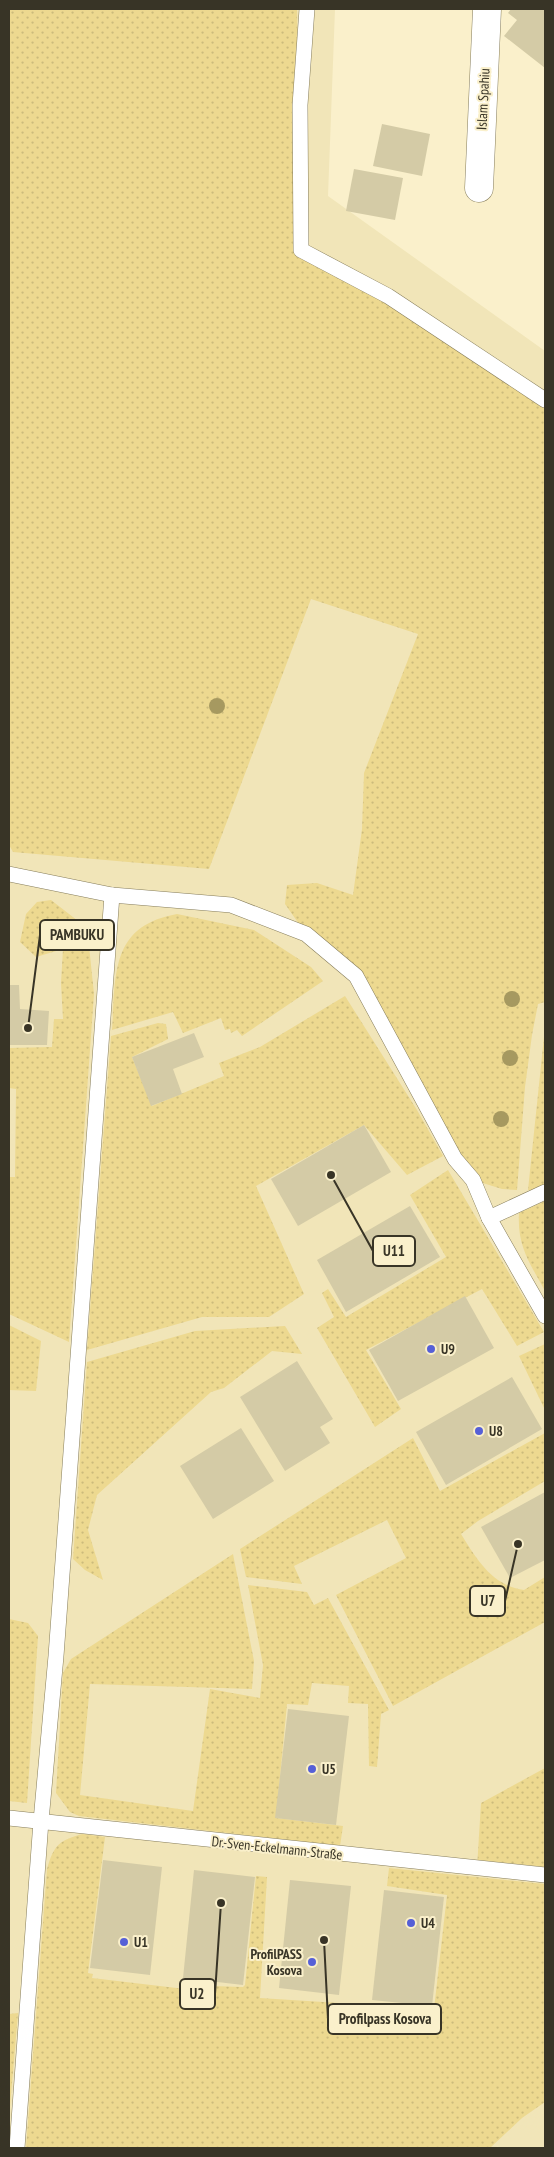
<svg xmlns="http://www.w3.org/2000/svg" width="554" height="2157" font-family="'PT Sans Narrow',sans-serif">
<defs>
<pattern id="grass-dots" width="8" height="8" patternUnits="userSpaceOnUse" patternTransform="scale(1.25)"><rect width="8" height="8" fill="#edd990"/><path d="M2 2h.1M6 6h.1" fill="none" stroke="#ccbb7c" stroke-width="1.8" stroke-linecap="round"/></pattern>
</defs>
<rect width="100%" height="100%" fill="#faf0cb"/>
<path fill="#f1e5b8" d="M 9,9 L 335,9 L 328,196 L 545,351 L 545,2148 L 9,2148 Z"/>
<g fill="url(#grass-dots)">
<path d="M 9,9 L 297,9 L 301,250 L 545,400 L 545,1002 L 538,1004 L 532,1035 L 525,1087 L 517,1190 L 502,1189 L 473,1180 L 356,976 L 306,934 L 285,904 L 287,885 L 317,883 L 353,895 L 362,829 L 364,773 L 418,634 L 311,599 L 209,869 L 13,852 L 9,845 Z"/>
<path d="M 51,900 L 82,924 L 88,936 L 94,994 L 69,1342 L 9,1314 L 9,1177 L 15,1177 L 16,1089 L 9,1088 L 9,1048 L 52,1047 L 54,1019 L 63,1019 L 61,983 L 63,949 L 36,957 L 20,942 L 26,914 L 37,902 Z"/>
<path d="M 177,914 L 254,930 L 311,967 L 323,981 L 242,1036 L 237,1030 L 231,1033 L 230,1029 L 225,1030 L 221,1018 L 183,1033 L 173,1012 L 112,1030 C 116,974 110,926 177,914 Z"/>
<path d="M 345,996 L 417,1110 L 443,1156 L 407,1175 L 364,1125 L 256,1186 L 304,1294 L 269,1317 L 202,1317 L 87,1350 L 111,1036 L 158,1023 L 166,1024 L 168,1039 L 132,1057 L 152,1106 L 224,1076 L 219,1063 L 260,1047 Z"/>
<path d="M 545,1027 L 545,1187 L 539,1190 L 528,1190 Z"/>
<path d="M 448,1170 L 544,1332 L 517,1346 L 482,1289 L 366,1350 L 401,1409 L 375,1427 L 317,1328 L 334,1317 L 322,1293 L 328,1289 L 346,1317 L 446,1257 L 410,1195 Z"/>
<path d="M 545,1201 L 545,1291 C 530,1263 517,1247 519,1213 Z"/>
<path d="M 9,1325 L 41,1341 L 36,1391 L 9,1390 Z"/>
<path d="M 285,1326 L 302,1354 L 272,1351 L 224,1388 L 211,1392 L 97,1495 L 88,1530 L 103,1580 L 85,1570 L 73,1559 L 87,1362 L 195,1331 Z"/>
<path d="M 545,1344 L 545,1410 L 519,1356 Z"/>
<path d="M 545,1433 L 545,1481 L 478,1521 L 461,1534 C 476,1558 492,1586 524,1590 L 545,1577 L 545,1622 L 393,1706 L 336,1595 L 406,1558 L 387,1520 L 294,1566 L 302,1584 L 246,1577 L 240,1549 L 413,1438 L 440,1491 Z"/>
<path d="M 233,1554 L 254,1661 L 252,1689 L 90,1684 L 80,1795 L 193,1811 L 210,1689 L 260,1698 L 263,1665 L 248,1585 L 307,1592 L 314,1605 L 328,1598 L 389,1710 L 381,1714 L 377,1767 L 369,1766 L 368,1704 L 348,1703 L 349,1686 L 312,1683 L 308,1705 L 287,1704 L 276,1818 L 343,1826 L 340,1846 L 79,1816 L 70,1812 L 56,1793 L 63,1673 L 71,1659 Z"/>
<path d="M 9,1619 L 28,1623 L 38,1636 L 27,1803 L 9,1801 Z"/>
<path d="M 545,1768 L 545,1867 L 479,1860 L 477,1868 L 481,1803 Z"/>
<path d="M 83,1834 L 105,1837 L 88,1973 L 93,1974 L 92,1978 L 202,1991 L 212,1986 L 243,1987 L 245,1985 L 256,1876 L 267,1877 L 260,1998 L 434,2009 L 447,1895 L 387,1886 L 389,1868 L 545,1884 L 545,2102 L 522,2118 L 490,2148 L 26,2148 L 47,1869 C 54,1845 59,1840 83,1834 Z"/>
<path d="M 18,2013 L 9,2119 L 9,2014 Z"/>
</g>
<g fill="#d4cba6">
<path d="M 511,9 L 545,9 L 545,68 L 504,36 L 517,20 L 508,13 Z"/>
<path d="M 382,124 L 430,134 L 422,176 L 373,166 Z"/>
<path d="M 354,169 L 403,178 L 395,220 L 346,211 Z"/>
<path d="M 9,985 L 19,985 L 20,1009 L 49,1011 L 47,1045 L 9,1045 Z"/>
<path d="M 194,1033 L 204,1057 L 173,1069 L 182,1094 L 151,1106 L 132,1057 Z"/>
<path d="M 364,1125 L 391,1172 L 298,1226 L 271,1179 Z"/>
<path d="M 410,1206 L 440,1257 L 346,1312 L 317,1260 Z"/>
<path d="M 465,1296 L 494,1348 L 398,1401 L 369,1350 Z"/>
<path d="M 297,1361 L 333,1419 L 320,1427 L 330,1443 L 285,1471 L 240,1397 Z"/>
<path d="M 512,1377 L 542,1429 L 446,1485 L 416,1432 Z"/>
<path d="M 241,1428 L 274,1481 L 213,1519 L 180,1466 Z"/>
<path d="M 545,1492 L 545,1560 L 510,1578 L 481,1527 Z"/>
<path d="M 288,1709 L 349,1716 L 336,1825 L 275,1818 Z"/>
<path d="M 103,1860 L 162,1867 L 150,1975 L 90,1968 Z"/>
<path d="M 194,1870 L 255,1877 L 243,1985 L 183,1978 Z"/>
<path d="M 290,1880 L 351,1886 L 339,1995 L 279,1988 Z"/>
<path d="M 384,1890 L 444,1897 L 432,2006 L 372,2000 Z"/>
</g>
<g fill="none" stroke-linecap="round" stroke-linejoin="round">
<g stroke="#867d5b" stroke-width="16">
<g id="service">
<path d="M 307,9 L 300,105 L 301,250 L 388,296 L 545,400"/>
<path d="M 9,874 L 112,895 L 231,905 L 306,934 L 356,976 L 455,1159 L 473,1180 L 489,1218 L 545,1316"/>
<path d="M 489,1218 L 545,1192"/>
<path d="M 9,1818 L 545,1875"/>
<path d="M 17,2148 L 41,1821 L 56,1656 L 112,895"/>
</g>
</g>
<g stroke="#867d5b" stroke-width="29">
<path id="minor" d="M 479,188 L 487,9"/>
</g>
<use href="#service" stroke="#fff" stroke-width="15"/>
<use href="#minor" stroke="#fff" stroke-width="28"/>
</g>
<g fill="#a69960">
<circle cx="217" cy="706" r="8"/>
<circle cx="512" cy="999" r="8"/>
<circle cx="510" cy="1058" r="8"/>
<circle cx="501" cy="1119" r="8"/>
</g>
<g fill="#5660d7" stroke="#faf0cb" stroke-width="2">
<circle cx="431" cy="1349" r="5"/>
<circle cx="479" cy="1431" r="5"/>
<circle cx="312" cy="1769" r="5"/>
<circle cx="411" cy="1923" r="5"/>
<circle cx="124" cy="1942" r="5"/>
<circle cx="312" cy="1962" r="5"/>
</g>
<g text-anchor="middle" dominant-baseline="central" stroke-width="4" stroke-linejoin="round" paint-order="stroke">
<g font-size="14" fill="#383426" stroke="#faf0cb">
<text transform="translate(483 99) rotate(-87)">Islam Spahiu</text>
<text transform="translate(277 1848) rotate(6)">Dr.-Sven-Eckelmann-Straße</text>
</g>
<g font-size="14" font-weight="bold" fill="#383426" stroke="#faf0cb" text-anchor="start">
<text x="441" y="1349">U9</text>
<text x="489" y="1431">U8</text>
<text x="322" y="1769">U5</text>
<text x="421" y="1923">U4</text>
<text x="134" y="1942">U1</text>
<text x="302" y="1954" text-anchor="end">ProfilPASS<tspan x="302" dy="16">Kosova</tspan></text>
</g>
</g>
<path fill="none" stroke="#383426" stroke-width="2" d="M28 1028L40 935M331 1175L373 1251M518 1544L505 1601M221 1903L215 1994M324 1940L328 2019"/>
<g fill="#383426" stroke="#faf0cb" stroke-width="2">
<circle cx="28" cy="1028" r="5"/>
<circle cx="331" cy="1175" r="5"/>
<circle cx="518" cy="1544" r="5"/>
<circle cx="221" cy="1903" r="5"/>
<circle cx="324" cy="1940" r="5"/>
</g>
<g fill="#faf0cb" stroke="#383426" stroke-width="2">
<rect x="40" y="920" width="74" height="30" rx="5"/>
<rect x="373" y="1236" width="42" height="30" rx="5"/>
<rect x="470" y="1586" width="35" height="30" rx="5"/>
<rect x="180" y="1979" width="35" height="30" rx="5"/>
<rect x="328" y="2004" width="113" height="30" rx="5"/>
</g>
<g font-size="15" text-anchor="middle" font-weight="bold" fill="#383426">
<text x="77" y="940">PAMBUKU</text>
<text x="394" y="1256">U11</text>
<text x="488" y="1606">U7</text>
<text x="197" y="1999">U2</text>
<text x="385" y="2024">Profilpass Kosova</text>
</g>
<rect width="554" height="2157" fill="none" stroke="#383426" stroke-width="20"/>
</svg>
